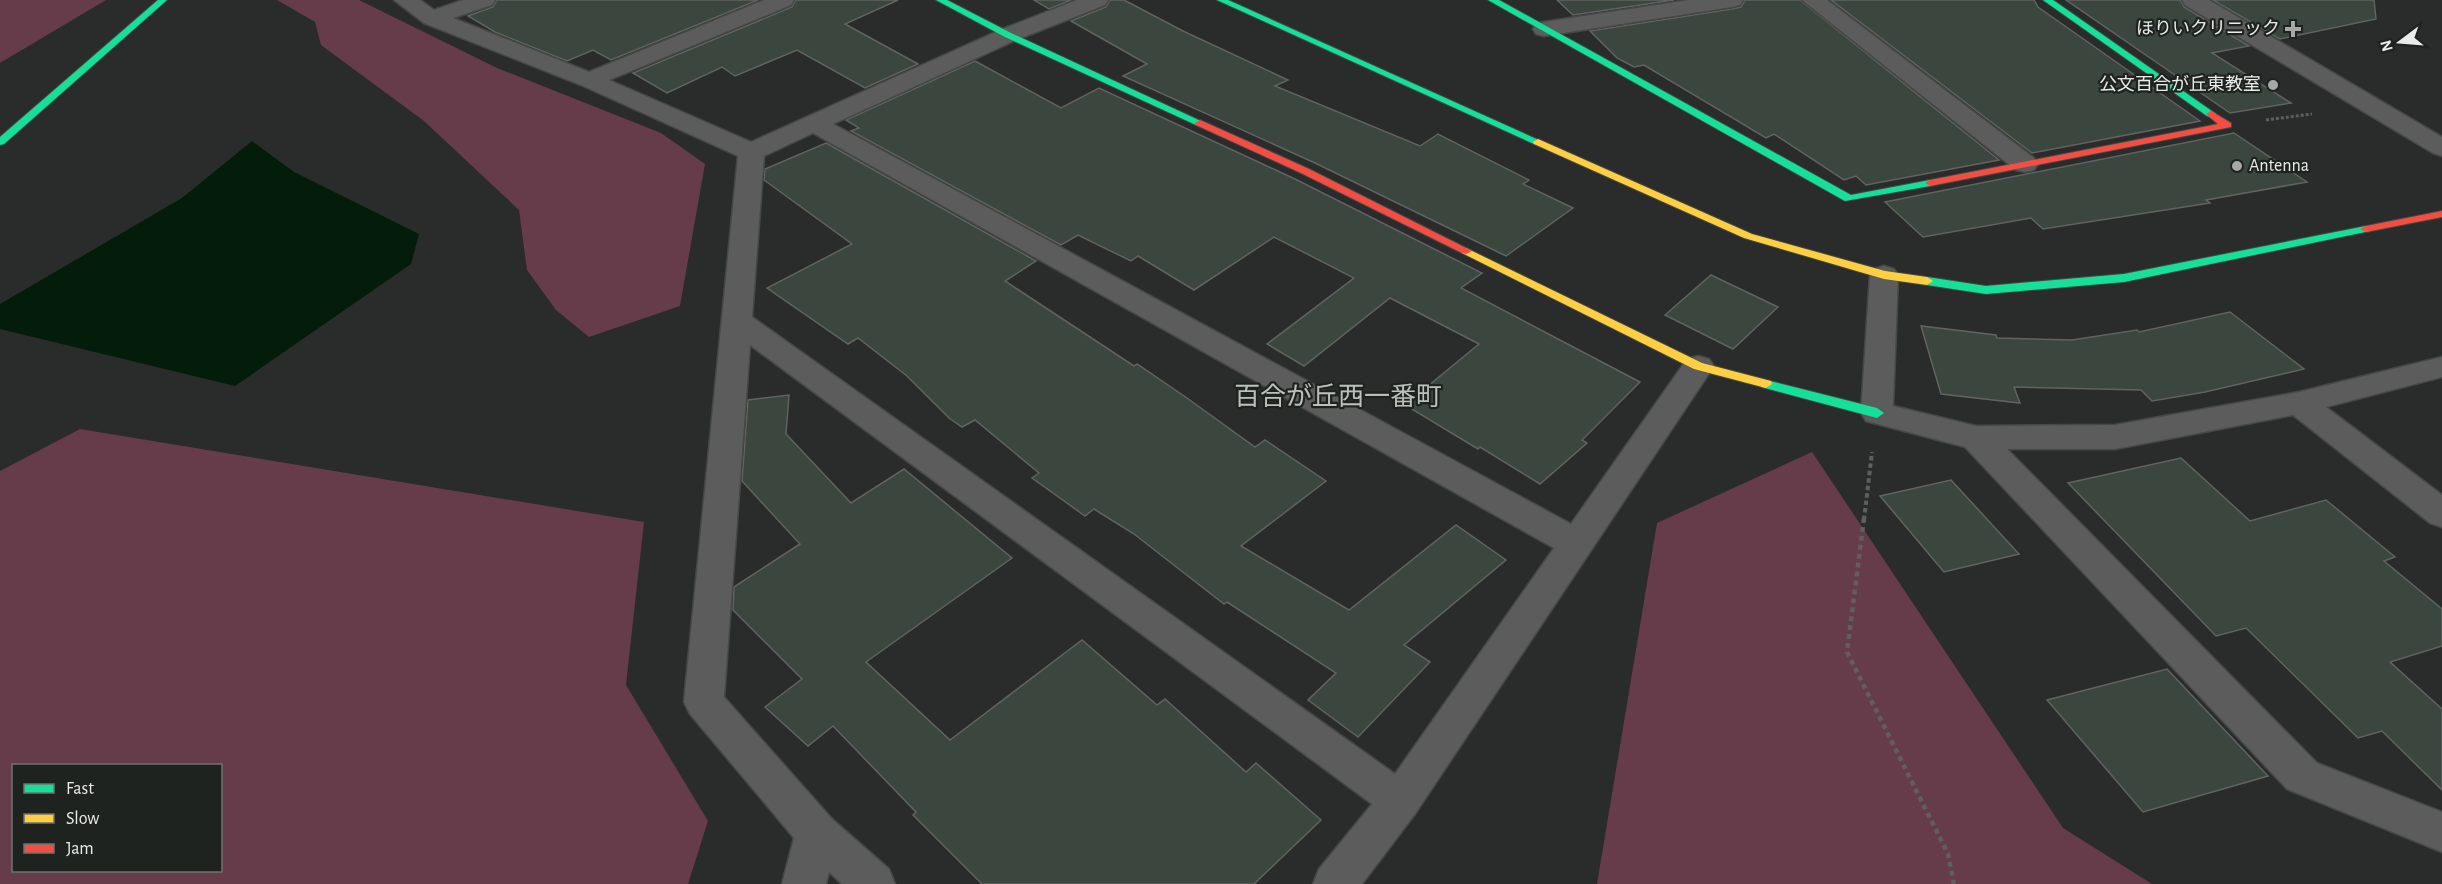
<svg xmlns="http://www.w3.org/2000/svg" width="2442" height="884" font-family="'Alegreya Sans','Noto Sans JP',sans-serif">
<rect width="100%" height="100%" fill="#292c2a"/>
<g fill="#663b4a" fill-rule="evenodd">
<path d="M 0,0 L 106,0 L 0,63 Z"/>
<path d="M 277,0 L 359,0 L 497,68 L 661,133 L 705,164 L 680,306 L 589,337 L 556,310 L 527,270 L 519,210 L 424,121 L 321,45 L 315,22 Z"/>
<path d="M 80,429 L 644,522 L 626,685 L 708,821 L 688,884 L 0,884 L 0,471 ZM 14,766 L 220,766 L 220,870 L 14,870 Z"/>
<path d="M 1812,452 L 2063,828 L 2152,884 L 1597,884 L 1657,523 Z"/>
</g>
<path fill="#041d0b" d="M 252,141 L 294,172 L 419,234 L 411,264 L 235,386 L 0,329 L 0,304 L 182,198 Z"/>
<g fill="#3a463e" stroke="#616362" stroke-width="1.5">
<path d="M 497,0 L 758,0 L 611,60 L 593,50 L 567,61 L 495,32 L 468,16 L 493,7 Z"/>
<path d="M 796,0 L 898,0 L 845,24 L 918,64 L 865,88 L 797,50 L 735,76 L 722,67 L 667,93 L 633,73 L 792,7 Z"/>
<path d="M 1034,0 L 1071,0 L 1049,9 Z"/>
<path d="M 1110,0 L 1124,0 L 1183,31 L 1288,80 L 1275,86 L 1420,146 L 1438,134 L 1529,180 L 1523,184 L 1573,208 L 1506,256 L 1315,163 L 1123,76 L 1147,64 L 1071,21 L 1106,7 Z"/>
<path d="M 1557,0 L 1674,0 L 1573,15 Z"/>
<path d="M 1745,0 L 1800,0 L 1999,160 L 1866,185 L 1856,176 L 1844,180 L 1774,134 L 1766,138 L 1644,65 L 1634,67 L 1617,58 L 1590,31 L 1732,9 L 1741,7 Z"/>
<path d="M 1831,0 L 2034,0 L 2038,7 L 2200,121 L 2032,153 Z"/>
<path d="M 2066,0 L 2180,0 L 2184,7 L 2249,46 L 2212,53 L 2291,103 L 2230,113 Z"/>
<path d="M 2213,0 L 2374,0 L 2376,19 L 2280,39 Z"/>
<path d="M 975,61 L 1061,108 L 1099,88 L 1295,179 L 1482,273 L 1461,288 L 1640,382 L 1582,440 L 1587,443 L 1540,484 L 1480,447 L 1478,449 L 1405,405 L 1479,344 L 1390,298 L 1304,366 L 1267,344 L 1354,278 L 1274,237 L 1194,290 L 1138,256 L 1131,261 L 1078,235 L 1061,245 L 851,131 L 859,128 L 846,120 Z"/>
<path d="M 2234,133 L 2307,182 L 2206,200 L 2210,203 L 2043,229 L 2031,218 L 1923,237 L 1885,202 Z"/>
<path d="M 826,143 L 1036,261 L 1005,281 L 1134,366 L 1137,364 L 1187,398 L 1255,447 L 1265,440 L 1326,481 L 1241,546 L 1349,610 L 1456,525 L 1506,560 L 1404,645 L 1430,662 L 1358,737 L 1308,700 L 1336,673 L 1227,602 L 1224,604 L 1134,534 L 1094,509 L 1085,516 L 1032,478 L 1039,473 L 975,420 L 962,427 L 949,418 L 907,376 L 858,338 L 848,344 L 767,288 L 852,244 L 764,180 L 765,169 Z"/>
<path d="M 1711,275 L 1778,307 L 1733,349 L 1665,315 Z"/>
<path d="M 2230,312 L 2304,369 L 2205,392 L 2152,401 L 2141,390 L 2014,387 L 2020,403 L 1941,394 L 1921,326 L 1996,335 L 1997,338 L 2072,340 L 2137,330 L 2139,332 Z"/>
<path d="M 789,395 L 786,434 L 851,503 L 904,469 L 1012,558 L 866,662 L 950,740 L 1082,640 L 1157,705 L 1165,699 L 1246,772 L 1256,763 L 1321,820 L 1254,884 L 982,884 L 913,815 L 916,812 L 833,726 L 808,746 L 765,707 L 802,679 L 733,610 L 734,587 L 800,544 L 742,481 L 748,400 Z"/>
<path d="M 2181,458 L 2250,521 L 2326,500 L 2395,557 L 2384,561 L 2442,609 L 2442,646 L 2390,662 L 2442,709 L 2442,790 L 2382,731 L 2358,738 L 2246,628 L 2216,636 L 2068,483 Z"/>
<path d="M 1951,480 L 2019,554 L 1944,572 L 1880,496 Z"/>
<path d="M 2167,669 L 2268,776 L 2143,812 L 2047,700 Z"/>
</g>
<g fill="none" stroke-linecap="round" stroke-linejoin="round">
<g stroke="#454846" stroke-width="3">
<g id="street">
<path d="M 394,0 L 420,0 L 434,10 L 463,0 L 495,0 L 492,5 L 453,18 L 589,72 L 764,0 L 794,0 L 791,5 L 609,80 L 751,142 L 1000,30 L 1077,0 L 1108,0 L 1105,5 L 1016,40 L 833,124 L 1571,524 L 1687,359 L 1698,356 L 1709,359 L 1714,366 L 1415,814 L 1362,884 L 1313,884 L 1319,869 L 1372,804 L 750,345 L 724,697 L 832,819 L 889,869 L 895,884 L 842,884 L 829,872 L 826,884 L 782,884 L 794,838 L 690,714 L 684,702 L 738,156 L 581,85 L 424,23 ZM 813,133 L 1554,548 L 1395,774 L 752,317 L 764,156 Z"/>
<path d="M 1689,0 L 1743,0 L 1740,5 L 1732,7 L 1544,36 L 1536,34 L 1533,29 L 1536,24 L 1544,22 Z"/>
<path d="M 1802,0 L 1827,0 L 2034,158 L 2038,164 L 2034,170 L 2025,172 L 2016,170 Z"/>
<path d="M 2182,0 L 2209,0 L 2442,137 L 2442,156 L 2433,153 L 2185,5 Z"/>
<path d="M 1884,266 L 1894,269 L 1898,275 L 1893,406 L 1976,426 L 2115,425 L 2299,392 L 2442,357 L 2442,377 L 2326,407 L 2442,495 L 2442,527 L 2430,523 L 2293,415 L 2115,449 L 2007,449 L 2317,763 L 2442,812 L 2442,852 L 2287,789 L 1965,447 L 1866,421 L 1861,413 L 1870,275 L 1874,269 Z"/>
</g>
</g>
<g stroke="#454846" stroke-width="2">
<g id="fast">
<path d="M 158,0 L 167,0 L 4,144 L 0,145 L 0,137 Z"/>
<path d="M 936,0 L 947,0 L 1011,33 L 1205,123 L 1200,126 L 1196,125 L 1005,37 Z"/>
<path d="M 1217,0 L 1228,0 L 1543,142 L 1538,145 L 1534,144 Z"/>
<path d="M 1488,0 L 1499,0 L 1851,195 L 1930,180 L 1935,183 L 1930,186 L 1845,201 Z"/>
<path d="M 2043,0 L 2053,0 L 2216,114 L 2211,117 L 2207,116 Z"/>
<path d="M 2366,226 L 2370,227 L 2370,231 L 2124,282 L 1986,294 L 1927,285 L 1921,281 L 1927,277 L 1986,286 L 2124,274 Z"/>
<path d="M 1766,380 L 1877,408 L 1884,413 L 1877,418 L 1761,387 L 1760,384 Z"/>
</g>
</g>
<g stroke="#454846" stroke-width="2">
<g id="slow">
<path d="M 1538,139 L 1752,234 L 1885,271 L 1927,277 L 1933,281 L 1927,285 L 1884,279 L 1744,238 L 1534,144 L 1533,142 Z"/>
<path d="M 1466,248 L 1702,363 L 1771,381 L 1772,384 L 1766,388 L 1694,369 L 1462,253 L 1460,251 Z"/>
</g>
</g>
<g stroke="#454846" stroke-width="2">
<g id="jam">
<path d="M 2211,111 L 2231,123 L 2231,127 L 1930,186 L 1925,183 L 1930,180 L 2218,124 L 2206,114 Z"/>
<path d="M 1200,120 L 1309,169 L 1472,251 L 1466,254 L 1462,253 L 1301,173 L 1196,125 L 1195,123 Z"/>
<path d="M 2442,211 L 2442,217 L 2366,232 L 2360,229 L 2366,226 Z"/>
</g>
</g>
<path stroke="#5e5f5e" stroke-width="3" stroke-dasharray="3 2" stroke-linecap="butt" d="M 2266,120 L 2312,114"/>
<path stroke="#5e5f5e" stroke-width="4" stroke-dasharray="4.5 3" stroke-linecap="butt" d="M 1864,520 L 1872,452"/>
<path stroke="#5e5f5e" stroke-width="4.5" stroke-dasharray="5 4" stroke-linecap="butt" d="M 1864,518 L 1847,652 L 1948,854 L 1954,884"/>
<use href="#street" fill="#5b5c5b" fill-rule="evenodd"/>
<use href="#fast" fill="#16e098" fill-rule="evenodd"/>
<use href="#slow" fill="#ffcf43" fill-rule="evenodd"/>
<use href="#jam" fill="#f24e42" fill-rule="evenodd"/>
</g>
<g fill="#a5a8a6" stroke="#1f2320" stroke-width="2">
<path d="M2290 20h6v6h6v6h-6v6h-6v-6h-6v-6h6z"/>
<circle cx="2273" cy="85" r="6"/>
<circle cx="2237" cy="166" r="6"/>
</g>
<g text-anchor="middle" dominant-baseline="central" stroke-width="4.5" stroke-linejoin="round" paint-order="stroke">
<g font-size="18" fill="#e8ebe9" stroke="#1f2320" text-anchor="end">
<text x="2280" y="29">ほりいクリニック</text>
<text x="2261" y="85">公文百合が丘東教室</text>
<text x="2249" y="166" text-anchor="start">Antenna</text>
</g>
<g font-size="26" fill="#bac0bb" stroke="#1f2320">
<text x="1338" y="397">百合が丘西一番町</text>
</g>
</g>
<rect x="12" y="764" width="210" height="108" fill="#1f2320" stroke="#6f7370" stroke-width="1.5"/>
<rect x="24" y="784" width="30" height="9" fill="#16e098" stroke="#6f7370" stroke-width="1.5"/>
<text x="66" y="794" font-size="18" fill="#e8ebe9">Fast</text>
<rect x="24" y="814" width="30" height="9" fill="#ffcf43" stroke="#6f7370" stroke-width="1.5"/>
<text x="66" y="824" font-size="18" fill="#e8ebe9">Slow</text>
<rect x="24" y="844" width="30" height="9" fill="#f24e42" stroke="#6f7370" stroke-width="1.5"/>
<text x="66" y="854" font-size="18" fill="#e8ebe9">Jam</text>
<g transform="translate(2400 42) rotate(254)" stroke="#1f2320" stroke-width="4.5" paint-order="stroke">
<path d="M0-4.5L10 22L0 15L-10 22Z" fill="#e8ebe9"/>
<text y="-9" font-size="16" font-weight="bold" text-anchor="middle" fill="#e8ebe9">N</text>
</g>
</svg>
